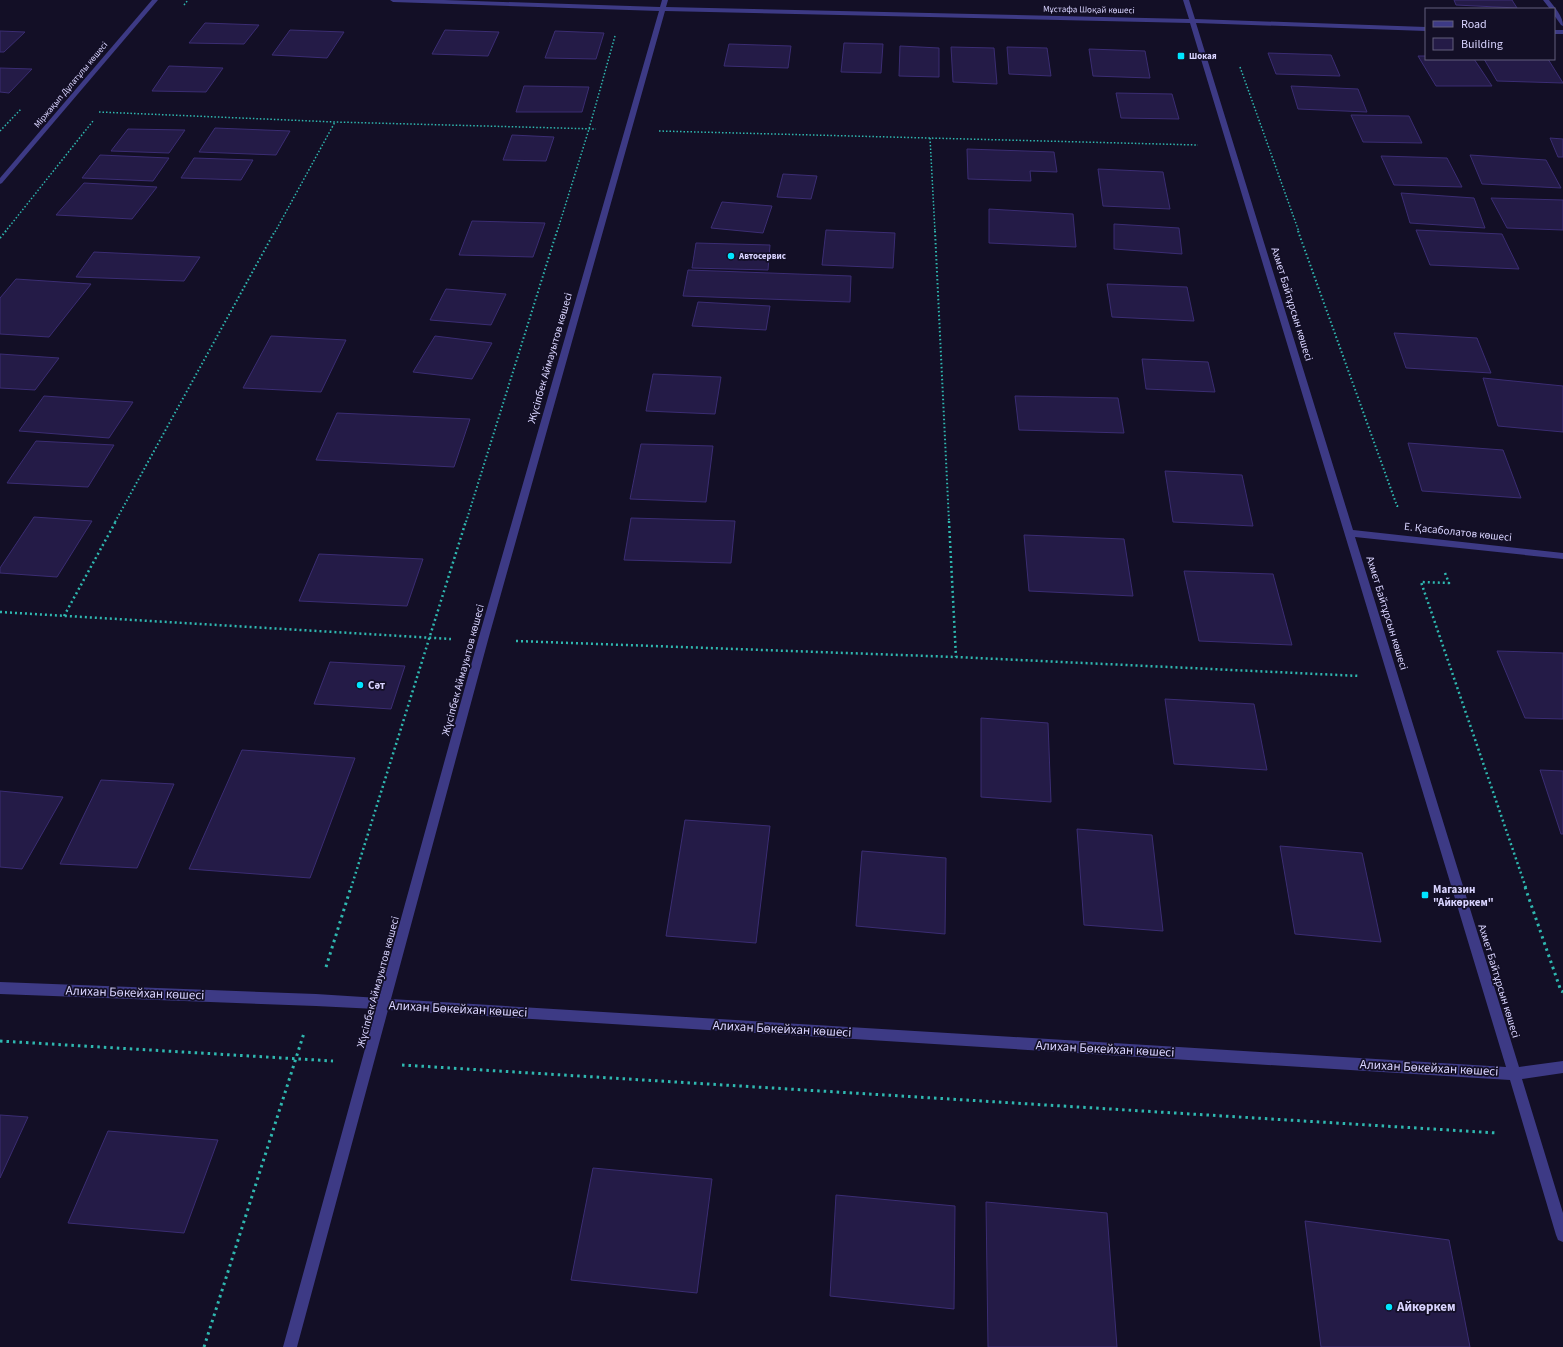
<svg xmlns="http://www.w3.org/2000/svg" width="1563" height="1347" font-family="'Source Sans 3',sans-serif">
<rect width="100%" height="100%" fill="#130f26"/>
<g fill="#241b47" stroke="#3b2d73">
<path d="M 1454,0 L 1512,0 L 1517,8 L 1456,5 Z"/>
<path d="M 205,23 L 259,25 L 244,44 L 189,43 Z"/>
<path d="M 290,30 L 344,32 L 327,58 L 272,55 Z"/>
<path d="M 445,30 L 499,32 L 488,56 L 432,54 Z"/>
<path d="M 0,31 L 25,32 L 4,52 L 0,52 Z"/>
<path d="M 555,31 L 604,33 L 596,59 L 545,58 Z"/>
<path d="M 844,43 L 883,44 L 881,73 L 841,72 Z"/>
<path d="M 729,44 L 791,46 L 788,68 L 724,66 Z"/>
<path d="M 900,46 L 939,48 L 939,77 L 899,76 Z"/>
<path d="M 951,47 L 994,48 L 997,84 L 953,82 Z"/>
<path d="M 1007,47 L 1047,48 L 1051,76 L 1009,74 Z"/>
<path d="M 1089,49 L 1145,51 L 1150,78 L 1093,76 Z"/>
<path d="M 1268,53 L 1331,55 L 1340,76 L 1276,74 Z"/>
<path d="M 1418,56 L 1426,56 L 1426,59 L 1474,59 L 1492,86 L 1436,86 Z"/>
<path d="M 1484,59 L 1548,59 L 1563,83 L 1497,81 Z"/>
<path d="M 169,66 L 223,68 L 206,92 L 152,91 Z"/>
<path d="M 0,68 L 32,69 L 9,93 L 0,92 Z"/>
<path d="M 524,86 L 589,87 L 582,112 L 516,112 Z"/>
<path d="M 1291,86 L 1358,89 L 1367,112 L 1298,109 Z"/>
<path d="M 1116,93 L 1172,94 L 1179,119 L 1121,118 Z"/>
<path d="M 1351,115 L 1409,116 L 1422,143 L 1363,142 Z"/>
<path d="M 215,128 L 290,131 L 276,155 L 199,152 Z"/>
<path d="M 128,129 L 185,130 L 169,153 L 111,151 Z"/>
<path d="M 512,135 L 554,137 L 546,161 L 503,160 Z"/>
<path d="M 1550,138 L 1563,139 L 1563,157 L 1558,157 Z"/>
<path d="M 967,149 L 1054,152 L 1057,172 L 1030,171 L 1031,181 L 968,179 Z"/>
<path d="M 100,155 L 169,158 L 153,181 L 82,178 Z"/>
<path d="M 1470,155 L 1546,160 L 1561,188 L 1482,184 Z"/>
<path d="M 1381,156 L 1447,158 L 1462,187 L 1394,185 Z"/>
<path d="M 194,158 L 253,160 L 241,180 L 181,178 Z"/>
<path d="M 1098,169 L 1163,172 L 1170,209 L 1103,206 Z"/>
<path d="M 783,174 L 817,176 L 811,199 L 777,197 Z"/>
<path d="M 84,183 L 157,187 L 132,219 L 56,215 Z"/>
<path d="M 1401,193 L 1474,198 L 1485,228 L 1410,223 Z"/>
<path d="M 1491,198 L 1563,200 L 1563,230 L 1507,228 Z"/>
<path d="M 722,202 L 772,206 L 763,233 L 711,228 Z"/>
<path d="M 989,209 L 1073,214 L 1076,247 L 989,243 Z"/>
<path d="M 472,221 L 545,223 L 533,257 L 459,255 Z"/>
<path d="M 1114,224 L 1179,228 L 1182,254 L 1114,249 Z"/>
<path d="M 826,230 L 895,233 L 893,268 L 822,265 Z"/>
<path d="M 1416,230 L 1502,234 L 1519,269 L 1430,265 Z"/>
<path d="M 696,243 L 770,245 L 768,270 L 692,268 Z"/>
<path d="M 94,252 L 200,257 L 184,281 L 76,277 Z"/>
<path d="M 688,270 L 851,276 L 850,302 L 683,296 Z"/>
<path d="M 16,279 L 91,284 L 49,337 L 0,334 L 0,298 Z"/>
<path d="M 1107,284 L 1187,287 L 1194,321 L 1112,317 Z"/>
<path d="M 446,289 L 506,294 L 491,325 L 430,320 Z"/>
<path d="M 698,302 L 770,306 L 766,330 L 692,326 Z"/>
<path d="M 1394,333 L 1477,338 L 1491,373 L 1406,368 Z"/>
<path d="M 271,336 L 346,340 L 321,392 L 243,388 Z"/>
<path d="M 435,336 L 492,343 L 472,379 L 413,372 Z"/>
<path d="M 0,354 L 59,358 L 35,390 L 0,388 Z"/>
<path d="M 1142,359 L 1208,362 L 1215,392 L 1146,389 Z"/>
<path d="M 653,374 L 721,377 L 715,414 L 646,411 Z"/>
<path d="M 1483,378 L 1563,386 L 1563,432 L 1498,426 Z"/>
<path d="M 44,396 L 133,402 L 109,438 L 19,431 Z"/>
<path d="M 1015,396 L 1118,398 L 1124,433 L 1019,430 Z"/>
<path d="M 337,413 L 470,419 L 454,467 L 316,460 Z"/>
<path d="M 36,441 L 114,445 L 88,487 L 7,483 Z"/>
<path d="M 1408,443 L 1503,450 L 1521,498 L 1422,491 Z"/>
<path d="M 641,444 L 713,446 L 706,502 L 630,499 Z"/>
<path d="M 1165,471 L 1242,475 L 1253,526 L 1173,522 Z"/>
<path d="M 34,517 L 92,521 L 57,577 L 0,573 L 0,568 Z"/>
<path d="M 631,518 L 735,521 L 731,563 L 624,560 Z"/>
<path d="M 1024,535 L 1124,539 L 1133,596 L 1029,591 Z"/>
<path d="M 319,554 L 423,559 L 407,606 L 299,601 Z"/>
<path d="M 1184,571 L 1273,574 L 1292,645 L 1199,641 Z"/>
<path d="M 1497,651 L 1563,653 L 1563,719 L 1525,718 Z"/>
<path d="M 330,662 L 405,666 L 391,709 L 314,704 Z"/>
<path d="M 1165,699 L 1254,704 L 1267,770 L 1174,764 Z"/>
<path d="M 981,718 L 1048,723 L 1051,802 L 981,797 Z"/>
<path d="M 242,750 L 355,758 L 310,878 L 189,869 Z"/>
<path d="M 1540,770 L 1563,771 L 1563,834 L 1561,834 Z"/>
<path d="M 101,780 L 174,784 L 137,868 L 60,864 Z"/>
<path d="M 0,791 L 63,797 L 22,869 L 0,867 Z"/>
<path d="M 685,820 L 770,826 L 756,943 L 666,936 Z"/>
<path d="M 1077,829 L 1152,835 L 1163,931 L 1084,925 Z"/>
<path d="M 1280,846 L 1362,853 L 1381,942 L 1295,934 Z"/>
<path d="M 862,851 L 946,858 L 945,934 L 856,926 Z"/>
<path d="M 0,1115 L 28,1117 L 0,1178 Z"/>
<path d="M 108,1131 L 218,1140 L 184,1233 L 68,1223 Z"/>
<path d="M 593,1168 L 712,1179 L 697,1293 L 571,1280 Z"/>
<path d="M 836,1195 L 955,1206 L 954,1309 L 830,1296 Z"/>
<path d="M 986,1202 L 1107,1213 L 1117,1347 L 988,1347 Z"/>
<path d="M 1305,1221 L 1449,1240 L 1470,1347 L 1321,1347 Z"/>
</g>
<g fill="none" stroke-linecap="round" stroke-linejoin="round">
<g stroke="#2fb8b0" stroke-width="1.5" stroke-dasharray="1.5 2" stroke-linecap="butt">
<path d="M 184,5 L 188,0"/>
<path d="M 1240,67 L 1299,232"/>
<path d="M 99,112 L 335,122 L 596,129"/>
<path d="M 0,131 L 21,109"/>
<path d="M 659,131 L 1198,145"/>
<path d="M 930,138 L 935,232"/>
<path d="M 5,232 L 93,121"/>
<path d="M 275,232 L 335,122"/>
<path d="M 557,232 L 589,129 L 615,36"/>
</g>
<g stroke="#2fb8b0" stroke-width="2" stroke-dasharray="1.5 2.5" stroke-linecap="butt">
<path d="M 935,231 L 949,522"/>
<path d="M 1298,231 L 1397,506 L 1400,506"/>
<path d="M 0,238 L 6,231"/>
<path d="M 115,522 L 275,231"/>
<path d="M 466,522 L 557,231"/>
</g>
<g stroke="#2fb8b0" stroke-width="2.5" stroke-dasharray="2 3" stroke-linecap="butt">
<path d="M 949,521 L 956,657"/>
<path d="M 1445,573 L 1449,583 L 1421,582 L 1526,888"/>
<path d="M 0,612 L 451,639"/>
<path d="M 64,616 L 116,521"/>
<path d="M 516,641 L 956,657 L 1360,676"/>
<path d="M 351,888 L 466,521"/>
</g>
<g stroke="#2fb8b0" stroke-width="3" stroke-dasharray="2.5 4" stroke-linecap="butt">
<path d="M 1525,887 L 1561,991 L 1563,992"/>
<path d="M 326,967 L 351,887"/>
<path d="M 0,1041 L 333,1061"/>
<path d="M 402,1065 L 1497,1133"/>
<path d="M 204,1347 L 304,1033"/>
</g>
<g fill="#3d3a85" fill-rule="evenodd">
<path d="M 152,0 L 158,0 L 2,183 L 0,184 L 0,178 Z"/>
<path d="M 390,0 L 444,0 L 660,7 L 662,0 L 668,0 L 666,7 L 1189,19 L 1183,0 L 1189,0 L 1195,19 L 1426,27 L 1426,31 L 1196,23 L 1353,530 L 1563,553 L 1563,559 L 1355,537 L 1519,1067 L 1563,1061 L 1563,1073 L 1522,1079 L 1563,1213 L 1563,1242 L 1558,1240 L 1556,1235 L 1510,1080 L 388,1010 L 297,1347 L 283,1347 L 376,1009 L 316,1006 L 0,994 L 0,982 L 316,994 L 379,998 L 478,640 L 659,11 L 393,2 ZM 665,11 L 1190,23 L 1506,1067 L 391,999 L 488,640 Z"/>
<path d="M 1543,0 L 1549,0 C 1555,8 1563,16 1563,26 L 1561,25 L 1554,15 L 1554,9 L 1550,9 Z"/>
<rect x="1554" y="30" width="9" height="4"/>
</g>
</g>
<g fill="#00e5ff" stroke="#130f26" stroke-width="1.5">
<rect x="1177" y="52" width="8" height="8" rx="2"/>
<circle cx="731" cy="256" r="4"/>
<circle cx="360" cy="685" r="4"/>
<rect x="1421" y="891" width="8" height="8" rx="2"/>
<circle cx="1389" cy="1307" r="4"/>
</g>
<g text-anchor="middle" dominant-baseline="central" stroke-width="3.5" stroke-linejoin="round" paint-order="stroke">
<g font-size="9" fill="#d9d4ff" stroke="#130f26">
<text transform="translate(1089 10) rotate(1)">Мұстафа Шоқай көшесі</text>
<text transform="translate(71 85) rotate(-50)">Міржақып Дұлатұлы көшесі</text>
</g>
<g font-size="9" font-weight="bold" fill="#d9d4ff" stroke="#130f26" text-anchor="start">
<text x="1189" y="56">Шокая</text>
<text x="739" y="256">Автосервис</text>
</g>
<g font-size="11" fill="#d9d4ff" stroke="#130f26">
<text transform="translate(1292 304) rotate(73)">Ахмет Байтұрсын көшесі</text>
<text transform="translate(550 358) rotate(-74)">Жүсіпбек Аймауытов көшесі</text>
<text transform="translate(1458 532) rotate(6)">Е. Қасаболатов көшесі</text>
<text transform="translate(1387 613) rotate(73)">Ахмет Байтұрсын көшесі</text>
<text transform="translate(463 670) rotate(-75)">Жүсіпбек Аймауытов көшесі</text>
<text transform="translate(1499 981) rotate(73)">Ахмет Байтұрсын көшесі</text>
<text transform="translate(378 982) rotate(-75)">Жүсіпбек Аймауытов көшесі</text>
</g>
<g font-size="11" font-weight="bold" fill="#d9d4ff" stroke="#130f26" text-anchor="start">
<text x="368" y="685">Сәт</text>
<text x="1433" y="889">Магазин<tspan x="1433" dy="13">"Айкөркем"</tspan></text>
</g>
<g font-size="13" fill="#d9d4ff" stroke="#130f26">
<text transform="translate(135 993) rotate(2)">Алихан Бөкейхан көшесі</text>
<text transform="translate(458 1009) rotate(3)">Алихан Бөкейхан көшесі</text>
<text transform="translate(782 1029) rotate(3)">Алихан Бөкейхан көшесі</text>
<text transform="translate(1105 1049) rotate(3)">Алихан Бөкейхан көшесі</text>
<text transform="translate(1429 1068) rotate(3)">Алихан Бөкейхан көшесі</text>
</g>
<g font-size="13" font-weight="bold" fill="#d9d4ff" stroke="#130f26" text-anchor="start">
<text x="1397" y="1307">Айкөркем</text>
</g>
</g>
<rect x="1425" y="8" width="130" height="52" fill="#130f26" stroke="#625e7d"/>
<rect x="1433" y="21" width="20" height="6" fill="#3d3a85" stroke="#625e7d"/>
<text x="1461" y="28" font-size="12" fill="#d9d4ff">Road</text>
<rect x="1433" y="38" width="20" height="12" fill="#241b47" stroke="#625e7d"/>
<text x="1461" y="48" font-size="12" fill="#d9d4ff">Building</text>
</svg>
